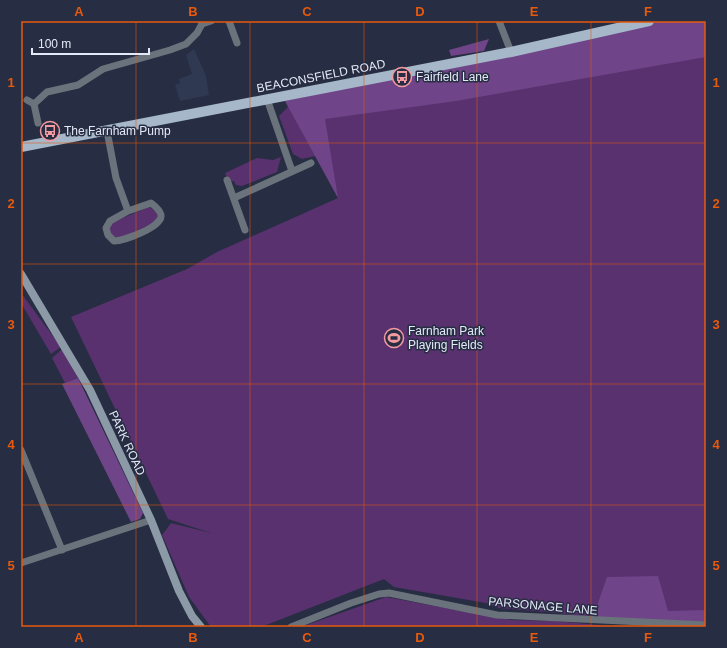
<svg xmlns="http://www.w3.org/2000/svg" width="727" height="648" font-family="Helvetica,sans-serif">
<rect width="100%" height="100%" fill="#272d42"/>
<path fill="#303952" d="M 194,49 L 206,76 L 209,95 L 180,101 L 175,85 L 180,83 L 179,79 L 192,74 L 186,55 Z"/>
<g fill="#59316f">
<path d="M 706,21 L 706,620 L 598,619 L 559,613 L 499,608 L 486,603 L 394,587 L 384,579 L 261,627 L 211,627 L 189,597 L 162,535 L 171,523 L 211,533 L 168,519 L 71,317 L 187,269 L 217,252 L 338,198 L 315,156 L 302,159 L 293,154 L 279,116 L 288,107 L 285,101 Z"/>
<path d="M 281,157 L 277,172 L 242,186 L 236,185 L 234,181 L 229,182 L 225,173 L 257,158 L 273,160 Z"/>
<path d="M 149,207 L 156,211 L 158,215 L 155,223 L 119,238 C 113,237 111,235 109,229 L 113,222 Z"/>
<path d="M 21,293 L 61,347 L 51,354 L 21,303 Z"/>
<path d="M 62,349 L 78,378 L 65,383 L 52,358 Z"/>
<path d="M 386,597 L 511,620 L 556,621 L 619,627 L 301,627 Z"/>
</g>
<g fill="#704488">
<path d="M 659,21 L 706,21 L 706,57 L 456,101 L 325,119 L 338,198 L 285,101 Z"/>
<path d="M 489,39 L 484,51 L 451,56 L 449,50 Z"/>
<path d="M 78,378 L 143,513 L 140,519 L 131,522 L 62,384 Z"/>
<path d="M 658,576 L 668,611 L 706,610 L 706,622 L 598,619 L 598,603 L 607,577 Z"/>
</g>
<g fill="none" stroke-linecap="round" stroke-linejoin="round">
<g stroke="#6a737b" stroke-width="7">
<path d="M 229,21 L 237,43"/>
<path d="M 499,21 L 511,52"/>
<path d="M 202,24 L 211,21"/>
<path d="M 267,99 L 292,171"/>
<path d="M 27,100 L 34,104"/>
<path d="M 38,123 L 34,104 L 47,92 L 78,85 L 103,69 L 170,50 L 186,44 L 197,33 L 202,24 L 201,21"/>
<path d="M 107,131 L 116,178 L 128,211 L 151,203 C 155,206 160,210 161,215 C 163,227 123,241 114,241 L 108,235 L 106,228 L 110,221 L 128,211"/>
<path d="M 227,180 L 245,230"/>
<path d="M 234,198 L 311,163"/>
<path d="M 21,450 L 62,550"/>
<path d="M 21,563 L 151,520"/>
<path d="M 291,627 L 351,603 L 379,594 L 389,593 L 497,615 L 706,625"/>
</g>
<path stroke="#8c99a7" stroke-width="8" d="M 21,274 L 90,390 L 151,520 L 179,591 L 192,616 L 201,627"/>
<path stroke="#a5b7c9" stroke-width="10" d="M 21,147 L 511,52 L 649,21"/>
</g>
<path fill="none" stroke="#e8590c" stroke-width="1" stroke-opacity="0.55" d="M 136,21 L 136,627M 250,21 L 250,627M 364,21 L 364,627M 477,21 L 477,627M 591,21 L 591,627M 21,143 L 706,143M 21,264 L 706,264M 21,384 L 706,384M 21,505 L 706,505"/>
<defs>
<g id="bus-ring" transform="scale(1)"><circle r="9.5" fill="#272d42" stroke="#f49aa0" stroke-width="1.5"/><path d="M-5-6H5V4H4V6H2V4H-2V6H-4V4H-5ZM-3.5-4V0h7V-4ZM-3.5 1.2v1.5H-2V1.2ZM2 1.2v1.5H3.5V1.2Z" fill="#f49aa0"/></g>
<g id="stadium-ring" transform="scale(1)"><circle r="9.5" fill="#272d42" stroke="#f49aa0" stroke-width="1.5"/><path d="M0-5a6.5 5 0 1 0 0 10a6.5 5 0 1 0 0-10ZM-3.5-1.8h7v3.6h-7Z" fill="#f49aa0"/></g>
</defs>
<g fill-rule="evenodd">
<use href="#bus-ring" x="402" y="77"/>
<use href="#bus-ring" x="50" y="131"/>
<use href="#stadium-ring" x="394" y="338"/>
</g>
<g text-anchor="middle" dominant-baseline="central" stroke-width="3" stroke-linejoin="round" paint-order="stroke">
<g font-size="12" fill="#e4e9f7" stroke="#272d42">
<text transform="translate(321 76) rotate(-11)">BEACONSFIELD ROAD</text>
<text transform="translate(127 443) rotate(65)">PARK ROAD</text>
<text transform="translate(543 606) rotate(5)">PARSONAGE LANE</text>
</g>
<g font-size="12" fill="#e4e9f7" stroke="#272d42" text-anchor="start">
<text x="416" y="77">Fairfield Lane</text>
<text x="64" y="131">The Farnham Pump</text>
<text x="408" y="331">Farnham Park<tspan x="408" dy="14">Playing Fields</tspan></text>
</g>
</g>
<rect width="727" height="648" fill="none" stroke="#272d42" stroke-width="44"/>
<path d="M32 48v6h117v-6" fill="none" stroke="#e4e9f7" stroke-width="2"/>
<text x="38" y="48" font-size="12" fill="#e4e9f7" stroke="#272d42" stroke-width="3" paint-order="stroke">100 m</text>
<rect x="22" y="22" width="683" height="604" fill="none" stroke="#e8590c" stroke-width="1.5"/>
<g font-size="13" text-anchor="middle" font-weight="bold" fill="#e8590c">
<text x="79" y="16">A</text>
<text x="193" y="16">B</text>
<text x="307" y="16">C</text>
<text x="420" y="16">D</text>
<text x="534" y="16">E</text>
<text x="648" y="16">F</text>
<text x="11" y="87">1</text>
<text x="716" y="87">1</text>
<text x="11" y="208">2</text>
<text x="716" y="208">2</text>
<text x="11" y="329">3</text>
<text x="716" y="329">3</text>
<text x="11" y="449">4</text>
<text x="716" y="449">4</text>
<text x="11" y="570">5</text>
<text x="716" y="570">5</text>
<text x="79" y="642">A</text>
<text x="193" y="642">B</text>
<text x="307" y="642">C</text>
<text x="420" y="642">D</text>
<text x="534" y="642">E</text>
<text x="648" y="642">F</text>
</g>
</svg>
